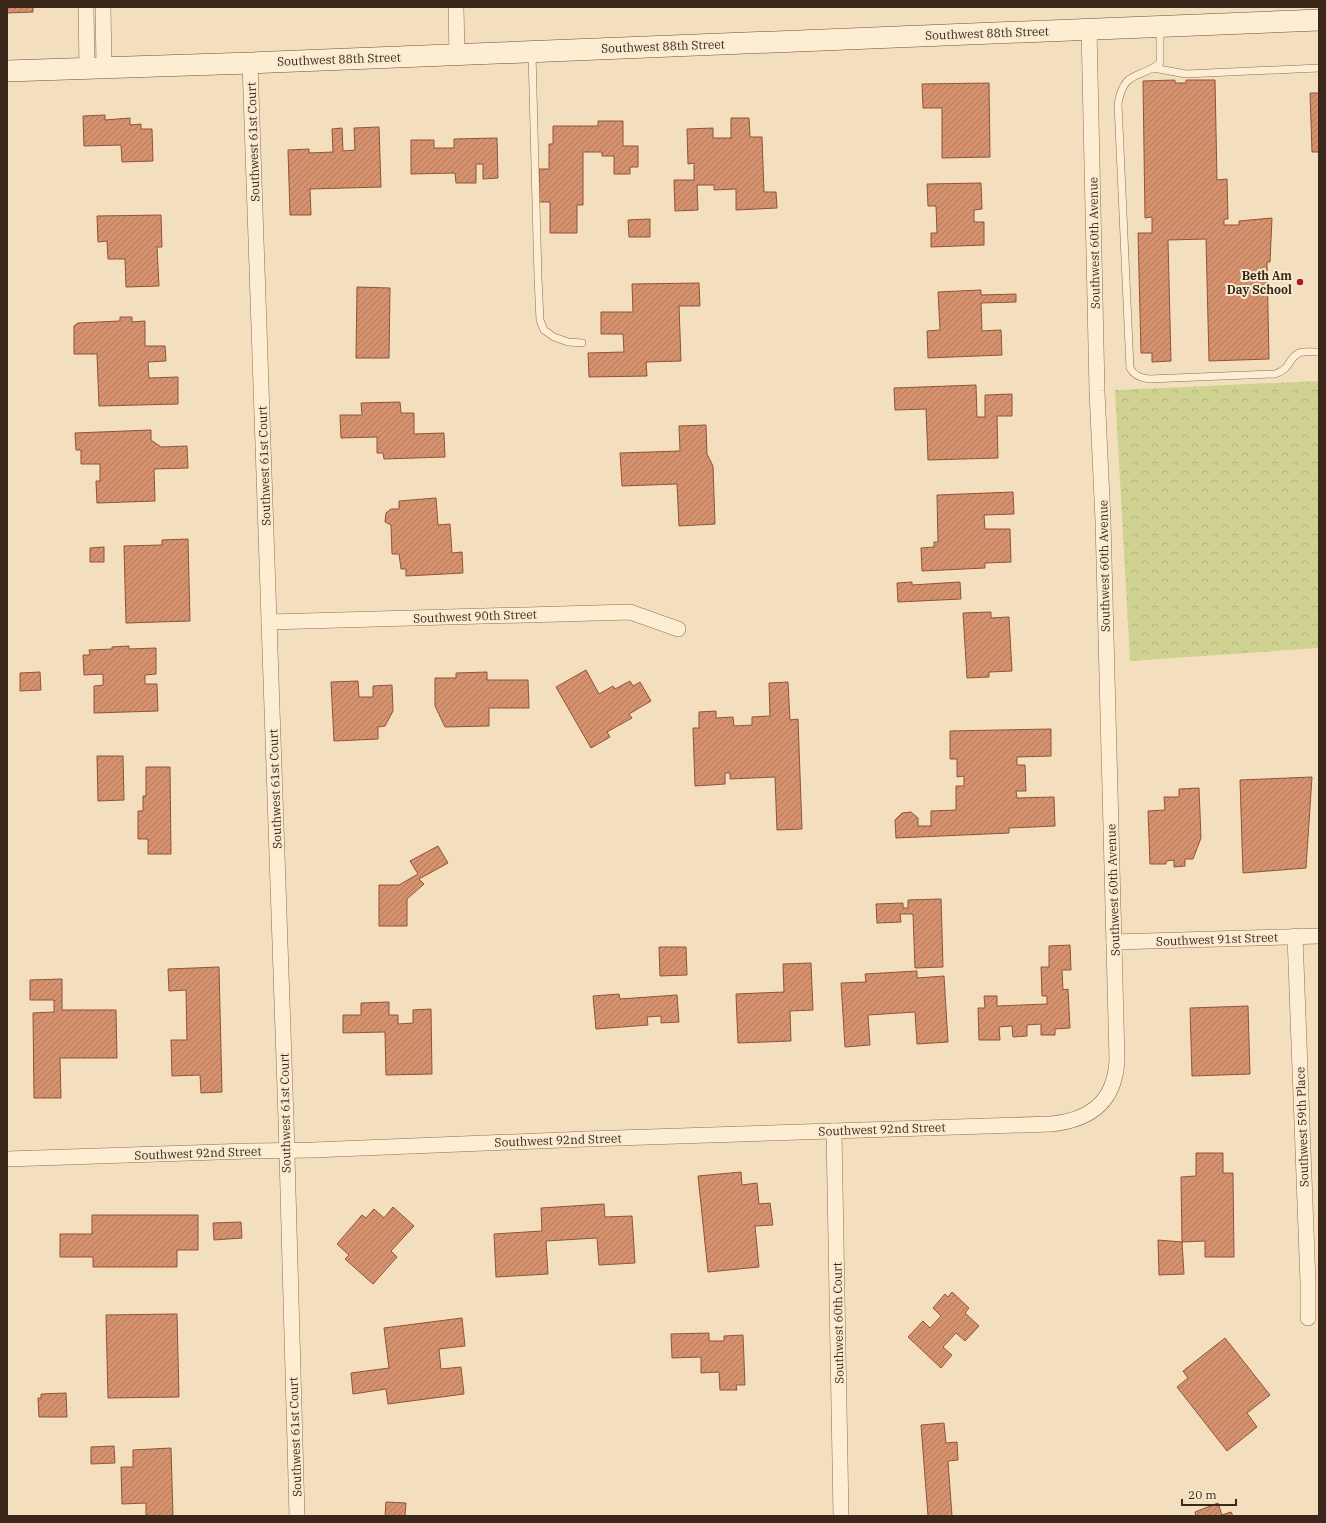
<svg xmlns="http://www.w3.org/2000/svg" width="1326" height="1523" font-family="'IBM Plex Serif',serif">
<defs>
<pattern id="forest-crowns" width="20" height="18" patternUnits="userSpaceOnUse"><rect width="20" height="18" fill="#d0d291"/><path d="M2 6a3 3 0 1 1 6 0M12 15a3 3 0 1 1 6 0" fill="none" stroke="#b4b47c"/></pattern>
<pattern id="building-hatch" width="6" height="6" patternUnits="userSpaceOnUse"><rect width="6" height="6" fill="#d6926f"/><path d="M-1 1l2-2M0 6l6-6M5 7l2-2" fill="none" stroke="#af775a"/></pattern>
</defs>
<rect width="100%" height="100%" fill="#f3dfbe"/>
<path fill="url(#forest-crowns)" d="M 1319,381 L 1319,648 L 1130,661 L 1115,390 Z"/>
<g fill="url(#building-hatch)" stroke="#905338">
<path d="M 7,7 L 33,7 L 33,12 L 7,13 Z"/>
<path d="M 1175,80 L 1175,83 L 1186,83 L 1186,80 L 1215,80 L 1217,180 L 1227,179 L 1228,219 L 1224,219 L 1224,225 L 1239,225 L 1239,221 L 1272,218 L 1270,262 L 1267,262 L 1269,359 L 1209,361 L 1206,239 L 1168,240 L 1171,361 L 1152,362 L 1152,353 L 1141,353 L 1138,233 L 1152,233 L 1152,217 L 1145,218 L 1143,81 Z"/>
<path d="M 989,83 L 990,157 L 942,158 L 942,108 L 923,108 L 922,84 Z"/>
<path d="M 1310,93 L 1319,93 L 1319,152 L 1312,152 Z"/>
<path d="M 105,115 L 105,120 L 130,118 L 130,125 L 141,124 L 141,129 L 152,129 L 153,161 L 122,162 L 121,145 L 84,146 L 83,116 Z"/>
<path d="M 731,118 L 749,118 L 750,137 L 762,137 L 764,192 L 776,192 L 777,208 L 736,210 L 736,189 L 714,190 L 714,185 L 697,185 L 698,210 L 675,211 L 674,180 L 694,180 L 694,163 L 688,164 L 687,129 L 713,128 L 713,138 L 731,138 Z"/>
<path d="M 598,121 L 623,121 L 623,146 L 638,146 L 638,167 L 630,167 L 630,174 L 614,174 L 614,156 L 602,156 L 602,152 L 583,152 L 583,205 L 577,205 L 577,233 L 550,233 L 550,202 L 539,202 L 539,169 L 549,169 L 549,144 L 553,144 L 553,126 L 598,126 Z"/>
<path d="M 379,127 L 381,187 L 310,189 L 311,215 L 290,215 L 288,150 L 309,149 L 309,153 L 333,152 L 332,129 L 342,128 L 343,151 L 355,150 L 354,128 Z"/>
<path d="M 497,138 L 498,178 L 483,179 L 483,164 L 476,164 L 476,183 L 456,183 L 455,173 L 411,174 L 411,140 L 434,140 L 434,148 L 454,148 L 454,139 Z"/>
<path d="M 981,183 L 982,209 L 974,210 L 974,222 L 984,222 L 984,245 L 931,247 L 931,233 L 937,233 L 936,206 L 928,206 L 927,184 Z"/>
<path d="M 161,215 L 162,247 L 157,247 L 159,286 L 126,287 L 125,259 L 108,259 L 107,241 L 98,242 L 97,216 Z"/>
<path d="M 650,219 L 650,237 L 629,237 L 628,220 Z"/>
<path d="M 699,283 L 700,306 L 679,306 L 681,361 L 646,362 L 647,376 L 589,377 L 588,353 L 624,352 L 623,334 L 601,334 L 601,312 L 633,312 L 632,284 Z"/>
<path d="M 357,287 L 390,288 L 389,358 L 356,358 Z"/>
<path d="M 981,290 L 981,295 L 1016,294 L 1016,302 L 981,303 L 982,331 L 1001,330 L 1002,355 L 928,358 L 927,331 L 940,330 L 938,292 Z"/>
<path d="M 120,317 L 132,317 L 132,322 L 145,321 L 145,346 L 165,346 L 166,361 L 148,362 L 149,378 L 178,377 L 178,404 L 99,406 L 97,354 L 74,354 L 74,326 L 78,323 L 120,321 Z"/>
<path d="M 976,385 L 977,417 L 985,417 L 985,395 L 1012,394 L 1012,416 L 997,416 L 998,458 L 928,460 L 926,409 L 895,410 L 894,388 Z"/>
<path d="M 400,402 L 401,413 L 414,413 L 414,434 L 444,433 L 445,457 L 384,459 L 383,453 L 377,453 L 377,437 L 341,438 L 340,415 L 362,415 L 361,403 Z"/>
<path d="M 706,425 L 707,454 L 713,466 L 715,524 L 679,526 L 677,484 L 622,486 L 620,453 L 680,451 L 679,426 Z"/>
<path d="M 151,430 L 151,440 L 161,447 L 187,446 L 188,468 L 154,469 L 155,501 L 97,503 L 96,481 L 100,481 L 100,464 L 81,464 L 81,450 L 76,450 L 75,433 Z"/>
<path d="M 1013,492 L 1014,514 L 984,515 L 985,529 L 1010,529 L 1011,562 L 985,563 L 985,568 L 922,571 L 921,548 L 934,547 L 934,542 L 938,542 L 937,495 Z"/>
<path d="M 436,498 L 438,525 L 450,524 L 452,553 L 462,552 L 463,573 L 406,576 L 406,569 L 401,569 L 399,554 L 392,554 L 391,525 L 385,522 L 386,513 L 391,509 L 399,509 L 399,501 Z"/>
<path d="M 188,539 L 190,621 L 126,623 L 124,546 L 162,545 L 162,540 Z"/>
<path d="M 104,547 L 104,562 L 90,562 L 90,548 Z"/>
<path d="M 912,582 L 912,585 L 960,582 L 961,599 L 898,602 L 897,583 Z"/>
<path d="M 991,612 L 991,618 L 1009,617 L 1012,671 L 989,672 L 989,677 L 967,678 L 963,613 Z"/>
<path d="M 129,646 L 129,649 L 156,648 L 156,674 L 145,675 L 145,684 L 157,684 L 158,711 L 94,713 L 94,686 L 103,685 L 103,674 L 84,675 L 83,655 L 90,655 L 89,650 L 112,649 L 112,647 Z"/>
<path d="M 586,670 L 599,694 L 613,686 L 615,689 L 630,681 L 633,686 L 640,682 L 651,701 L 629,714 L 632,718 L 607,732 L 610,737 L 591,748 L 556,687 Z"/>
<path d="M 40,672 L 41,690 L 20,691 L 20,673 Z"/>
<path d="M 487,672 L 487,680 L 528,680 L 529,708 L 489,708 L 489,726 L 445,727 L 435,706 L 435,678 L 456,678 L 456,673 Z"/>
<path d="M 358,681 L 359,697 L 373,697 L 373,686 L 392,685 L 393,711 L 385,726 L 378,727 L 378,739 L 334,741 L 331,682 Z"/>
<path d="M 788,682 L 790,720 L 798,719 L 802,829 L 777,830 L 775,777 L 730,779 L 730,773 L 725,773 L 725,784 L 695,786 L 693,728 L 699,728 L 699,712 L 716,711 L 716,718 L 733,717 L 734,726 L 752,725 L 752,717 L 770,716 L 769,683 Z"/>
<path d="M 1051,729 L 1051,756 L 1017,757 L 1017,765 L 1025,765 L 1026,791 L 1016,791 L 1017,798 L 1054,797 L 1055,826 L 1009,828 L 1009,833 L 896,838 L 895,820 L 902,813 L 911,812 L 918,818 L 918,826 L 931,826 L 931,811 L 956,810 L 956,786 L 964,786 L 964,776 L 957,777 L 957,759 L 950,759 L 950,731 Z"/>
<path d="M 97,756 L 123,756 L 124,800 L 98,801 Z"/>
<path d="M 146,767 L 170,767 L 171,854 L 148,854 L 148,839 L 138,839 L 138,811 L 143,811 L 143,796 L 146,796 Z"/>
<path d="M 1312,777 L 1306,868 L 1243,873 L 1240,780 Z"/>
<path d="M 1199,788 L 1201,838 L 1193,859 L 1185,859 L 1185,866 L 1174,867 L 1174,860 L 1166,861 L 1166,864 L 1150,864 L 1148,811 L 1165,810 L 1164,797 L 1179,797 L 1179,789 Z"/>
<path d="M 438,846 L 448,863 L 419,879 L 424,884 L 407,899 L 407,926 L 379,926 L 379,885 L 399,885 L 418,874 L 410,861 Z"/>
<path d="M 941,899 L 943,967 L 915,968 L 913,914 L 900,914 L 901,922 L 877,923 L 876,904 L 903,903 L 903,908 L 908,908 L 908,900 Z"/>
<path d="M 1070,945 L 1071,970 L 1062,970 L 1063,990 L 1068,989 L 1070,1028 L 1055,1029 L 1055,1035 L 1041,1035 L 1041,1024 L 1027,1025 L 1027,1036 L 1013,1037 L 1012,1026 L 999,1027 L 1000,1040 L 979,1040 L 978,1008 L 985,1008 L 984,996 L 997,996 L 997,1006 L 1047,1004 L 1047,996 L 1042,996 L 1041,967 L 1049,967 L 1049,946 Z"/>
<path d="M 659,947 L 686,947 L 687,975 L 660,976 Z"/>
<path d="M 811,963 L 813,1010 L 790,1011 L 791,1041 L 738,1043 L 736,994 L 784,992 L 783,964 Z"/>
<path d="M 219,967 L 222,1092 L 201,1093 L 200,1075 L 172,1076 L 171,1040 L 187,1040 L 186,990 L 169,991 L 168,969 Z"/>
<path d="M 917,971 L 917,978 L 944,976 L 948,1042 L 917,1044 L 915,1012 L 868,1015 L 870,1045 L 845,1047 L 841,983 L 866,982 L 865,974 Z"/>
<path d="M 62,979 L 62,1010 L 116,1010 L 117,1058 L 60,1058 L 61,1098 L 34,1098 L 33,1013 L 54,1012 L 54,1000 L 30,1000 L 30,980 Z"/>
<path d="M 619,994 L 620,999 L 677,995 L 679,1022 L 661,1023 L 661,1016 L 647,1017 L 648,1025 L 596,1029 L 593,996 Z"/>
<path d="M 389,1002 L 389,1015 L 398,1015 L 398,1024 L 413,1023 L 413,1010 L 431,1009 L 432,1074 L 386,1075 L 385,1032 L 343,1033 L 343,1015 L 361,1015 L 361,1003 Z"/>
<path d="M 1248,1006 L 1250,1074 L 1192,1076 L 1190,1008 Z"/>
<path d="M 1196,1153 L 1223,1153 L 1223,1173 L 1233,1173 L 1234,1257 L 1205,1257 L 1205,1241 L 1182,1242 L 1181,1177 L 1196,1176 Z"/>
<path d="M 741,1172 L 742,1185 L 757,1183 L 759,1204 L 770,1203 L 773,1225 L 755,1226 L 759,1267 L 708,1272 L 698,1176 Z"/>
<path d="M 604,1204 L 605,1217 L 632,1216 L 635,1263 L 599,1265 L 597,1238 L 546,1241 L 548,1274 L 496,1277 L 494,1234 L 542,1231 L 541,1208 Z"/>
<path d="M 393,1207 L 414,1226 L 391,1251 L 397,1257 L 373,1284 L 345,1259 L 349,1255 L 337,1244 L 362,1215 L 366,1218 L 374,1209 L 384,1218 Z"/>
<path d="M 92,1215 L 198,1215 L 198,1250 L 177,1250 L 177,1267 L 93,1267 L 93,1257 L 60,1257 L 60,1234 L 92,1234 Z"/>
<path d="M 241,1222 L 242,1238 L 214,1240 L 213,1223 Z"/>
<path d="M 1158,1240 L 1182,1242 L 1184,1274 L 1159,1275 Z"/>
<path d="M 952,1292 L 969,1308 L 965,1313 L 979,1326 L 965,1341 L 956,1333 L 943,1347 L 952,1355 L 941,1368 L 908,1337 L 923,1321 L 930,1328 L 941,1316 L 933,1308 L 945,1294 L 948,1297 Z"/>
<path d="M 177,1314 L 179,1397 L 108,1398 L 106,1315 Z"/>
<path d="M 462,1318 L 465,1346 L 439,1349 L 441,1369 L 461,1367 L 464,1394 L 388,1404 L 386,1389 L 353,1394 L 351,1373 L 389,1368 L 384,1328 Z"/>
<path d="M 709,1333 L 709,1341 L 724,1341 L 724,1336 L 743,1335 L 745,1385 L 736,1385 L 737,1390 L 720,1390 L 719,1372 L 701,1373 L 701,1357 L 672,1358 L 671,1334 Z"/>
<path d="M 1225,1338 L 1270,1395 L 1247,1413 L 1257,1427 L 1227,1451 L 1177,1387 L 1188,1378 L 1183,1371 Z"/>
<path d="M 66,1393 L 67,1417 L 39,1417 L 38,1398 L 41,1398 L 41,1394 Z"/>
<path d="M 944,1423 L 946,1443 L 957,1442 L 958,1460 L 948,1461 L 952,1516 L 928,1516 L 921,1425 Z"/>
<path d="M 114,1446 L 115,1463 L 91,1464 L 91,1447 Z"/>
<path d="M 171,1448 L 173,1516 L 146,1516 L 146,1503 L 122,1504 L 121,1467 L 133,1467 L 133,1450 Z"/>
<path d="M 386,1502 L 406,1503 L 405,1516 L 385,1516 Z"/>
<path d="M 1218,1503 L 1222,1515 L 1231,1512 L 1233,1516 L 1196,1516 L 1195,1512 Z"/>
</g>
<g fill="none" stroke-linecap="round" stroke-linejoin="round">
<g stroke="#8e6e55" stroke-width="8">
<g id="lane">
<path d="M 1160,28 L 1160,63 C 1139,80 1124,69 1118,104 L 1130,368 C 1134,376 1141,378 1149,379 L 1275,374 C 1291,369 1288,358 1299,353 C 1305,351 1313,352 1319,352"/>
<path d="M 532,53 L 538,278 L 540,320 L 544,330 L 554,337 L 568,342 L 582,343"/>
<path d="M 1153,68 L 1186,74 L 1319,68"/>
</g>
</g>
<g stroke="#8e6e55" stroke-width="16">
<g id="street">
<path d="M 86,7 L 87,68"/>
<path d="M 103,7 L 104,67"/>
<path d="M 456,7 L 457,54"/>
<path d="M 250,63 L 286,1119 L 297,1516"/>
<path d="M 269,622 L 630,612 L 678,629"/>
<path d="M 1295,936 L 1308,1283 L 1308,1318"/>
<path d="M 1114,942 L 1319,936"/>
<path d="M 834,1131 L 841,1516"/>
<path d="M 7,1159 L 249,1151 L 313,1150 L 586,1139 L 1051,1124 C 1090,1120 1115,1102 1117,1060 L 1103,521 L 1097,391 L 1089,28"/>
</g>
</g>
<g stroke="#6f4f38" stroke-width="22">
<path id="secondary" d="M 7,71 L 250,63 L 1319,20"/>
</g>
<use href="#lane" stroke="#fdedd2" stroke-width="7"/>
<use href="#street" stroke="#fdedd2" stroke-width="15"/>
<use href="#secondary" stroke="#fdedd2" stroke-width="21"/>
</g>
<circle fill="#a41d29" stroke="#f9eacf" stroke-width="1.5" cx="1300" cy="282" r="4"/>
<g text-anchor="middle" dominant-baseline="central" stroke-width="4" stroke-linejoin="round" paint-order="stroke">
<g font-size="12" fill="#3b281b" stroke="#f9eacf">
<text transform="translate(987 33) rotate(-2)">Southwest 88th Street</text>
<text transform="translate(663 46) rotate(-2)">Southwest 88th Street</text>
<text transform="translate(339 59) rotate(-2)">Southwest 88th Street</text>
<text transform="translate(253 142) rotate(-92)">Southwest 61st Court</text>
<text transform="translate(1094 243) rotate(-91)">Southwest 60th Avenue</text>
<text transform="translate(264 466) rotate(-92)">Southwest 61st Court</text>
<text transform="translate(1104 566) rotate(-91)">Southwest 60th Avenue</text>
<text transform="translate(475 616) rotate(-2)">Southwest 90th Street</text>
<text transform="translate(275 789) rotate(-92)">Southwest 61st Court</text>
<text transform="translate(1113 890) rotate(-92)">Southwest 60th Avenue</text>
<text transform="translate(1217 939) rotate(-2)">Southwest 91st Street</text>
<text transform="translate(285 1113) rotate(-91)">Southwest 61st Court</text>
<text transform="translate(1302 1127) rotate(-92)">Southwest 59th Place</text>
<text transform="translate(882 1129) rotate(-2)">Southwest 92nd Street</text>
<text transform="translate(558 1140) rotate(-2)">Southwest 92nd Street</text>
<text transform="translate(198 1153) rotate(-2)">Southwest 92nd Street</text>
<text transform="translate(838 1323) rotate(-91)">Southwest 60th Court</text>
<text transform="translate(295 1437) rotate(-92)">Southwest 61st Court</text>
</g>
<g font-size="12" font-weight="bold" fill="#3b281b" stroke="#f9eacf" text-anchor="end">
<text x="1292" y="275">Beth Am<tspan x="1292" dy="14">Day School</tspan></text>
</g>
</g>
<rect width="1326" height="1523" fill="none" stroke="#3b281b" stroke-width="16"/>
<path d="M1182 1499v6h54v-6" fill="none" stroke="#3b281b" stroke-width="2"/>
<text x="1188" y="1499" font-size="12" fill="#3b281b" stroke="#f9eacf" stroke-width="3" paint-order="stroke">20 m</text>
</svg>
